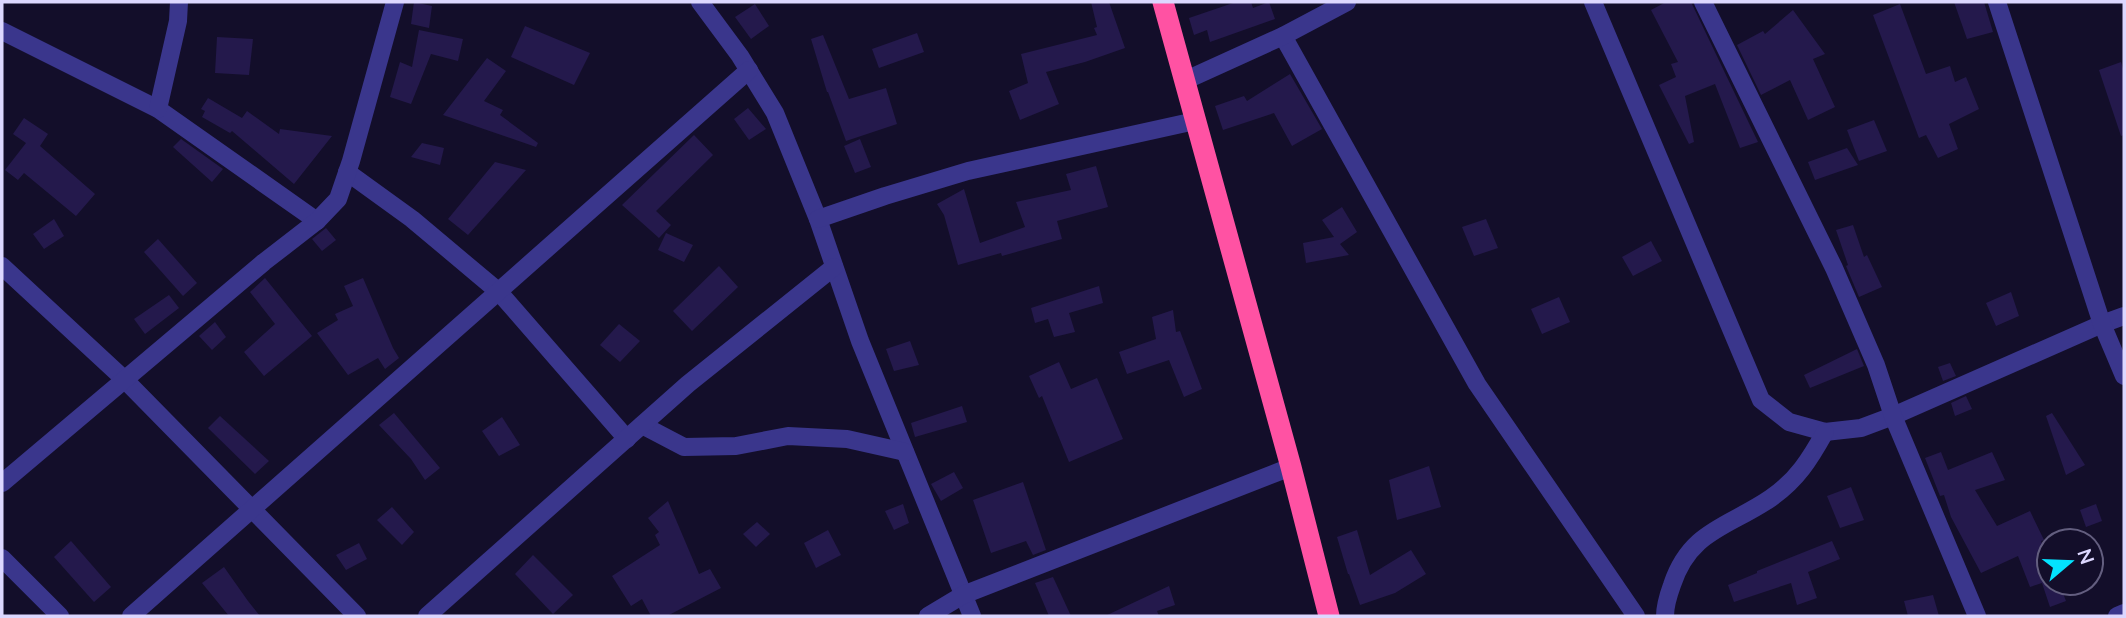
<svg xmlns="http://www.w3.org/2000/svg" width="2126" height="618" font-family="Lato,sans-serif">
<rect width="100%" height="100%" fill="#130e2a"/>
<g fill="#24194c">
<path d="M 414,2 L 432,6 L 429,28 L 411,24 Z"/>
<path d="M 1091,2 L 1109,2 L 1125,48 L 1085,62 L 1046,72 L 1059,104 L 1020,120 L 1009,91 L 1028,83 L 1021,54 L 1097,35 L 1094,28 L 1097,27 Z"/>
<path d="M 1236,2 L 1251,2 L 1253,8 L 1269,2 L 1275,19 L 1210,42 L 1207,30 L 1194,35 L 1189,18 Z"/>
<path d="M 1666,2 L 1691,2 L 1758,142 L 1740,148 L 1715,84 L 1685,96 L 1694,142 L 1689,144 L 1659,85 L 1676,77 L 1671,64 L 1678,62 L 1651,10 Z"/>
<path d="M 1954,2 L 1984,2 L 1993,32 L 1967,39 Z"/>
<path d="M 755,4 L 769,26 L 751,39 L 735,17 Z"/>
<path d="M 1900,4 L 1926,74 L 1950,66 L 1955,82 L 1966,77 L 1979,109 L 1949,124 L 1958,149 L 1938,158 L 1926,135 L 1919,138 L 1873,15 Z"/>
<path d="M 1793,10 L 1825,54 L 1813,59 L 1835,107 L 1808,120 L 1790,80 L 1761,95 L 1737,45 L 1763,31 L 1765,34 Z"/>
<path d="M 525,26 L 590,53 L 574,85 L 511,57 Z"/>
<path d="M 419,30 L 463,39 L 458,61 L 431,54 L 411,104 L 390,97 L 400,62 L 412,67 Z"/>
<path d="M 917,33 L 924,52 L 879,68 L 872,49 Z"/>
<path d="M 823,35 L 849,99 L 886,88 L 897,124 L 846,141 L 828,92 L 827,92 L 811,39 Z"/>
<path d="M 217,37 L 253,39 L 249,75 L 215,73 Z"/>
<path d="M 487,58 L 506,71 L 484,101 L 503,110 L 500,115 L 538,143 L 536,147 L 443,115 Z"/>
<path d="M 2121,62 L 2124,72 L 2124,135 L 2121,136 L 2099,70 Z"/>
<path d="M 1290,74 L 1322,129 L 1292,146 L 1274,113 L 1223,130 L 1215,106 L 1244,96 L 1247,101 Z"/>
<path d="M 208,98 L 242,118 L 247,111 L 279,134 L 280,129 L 332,136 L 294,184 L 232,131 L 230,133 L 202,117 L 205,111 L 201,109 Z"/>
<path d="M 748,108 L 766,129 L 749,140 L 734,119 Z"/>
<path d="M 24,118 L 48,134 L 40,146 L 95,194 L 76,216 L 24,173 L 18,180 L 5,170 L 26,143 L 13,134 Z"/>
<path d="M 1874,120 L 1887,151 L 1859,161 L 1847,130 Z"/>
<path d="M 694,135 L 713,155 L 656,211 L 671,225 L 659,238 L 622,205 Z"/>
<path d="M 181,139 L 223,169 L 212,182 L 173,147 Z"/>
<path d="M 860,139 L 871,167 L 855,173 L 844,146 Z"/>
<path d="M 422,143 L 444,148 L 440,165 L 411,157 Z"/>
<path d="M 1847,148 L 1858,165 L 1815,180 L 1808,162 Z"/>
<path d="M 495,162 L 526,170 L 468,235 L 448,219 Z"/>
<path d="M 1096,166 L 1108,207 L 1057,221 L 1062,239 L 1002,256 L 1001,253 L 958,265 L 944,215 L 937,204 L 964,189 L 980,243 L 1025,227 L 1016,202 L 1071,190 L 1066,174 Z"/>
<path d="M 1342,207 L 1357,232 L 1340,244 L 1349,255 L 1306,263 L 1303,243 L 1334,237 L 1322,220 Z"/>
<path d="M 54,219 L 64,236 L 44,249 L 33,234 Z"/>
<path d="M 1486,219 L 1498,248 L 1474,256 L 1462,227 Z"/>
<path d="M 1853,225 L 1864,257 L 1867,255 L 1882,287 L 1859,297 L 1846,266 L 1848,265 L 1836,230 Z"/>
<path d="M 326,228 L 336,240 L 322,251 L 312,239 Z"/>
<path d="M 666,233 L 693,245 L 684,262 L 658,250 Z"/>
<path d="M 158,239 L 197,283 L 183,296 L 144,252 Z"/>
<path d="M 1651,241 L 1662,261 L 1633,276 L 1622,257 Z"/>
<path d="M 719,266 L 738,287 L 692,331 L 673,311 Z"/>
<path d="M 265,278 L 312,336 L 264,376 L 244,352 L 275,324 L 250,292 Z"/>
<path d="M 363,278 L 393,348 L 399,358 L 385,369 L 378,358 L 348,375 L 317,333 L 338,320 L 335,314 L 353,306 L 344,286 Z"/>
<path d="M 1099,286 L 1103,303 L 1069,313 L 1075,332 L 1054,337 L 1048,319 L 1035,323 L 1031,308 Z"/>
<path d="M 2011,292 L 2019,316 L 1996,326 L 1986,303 Z"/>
<path d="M 169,295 L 179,308 L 145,334 L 134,319 Z"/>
<path d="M 1559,297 L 1570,322 L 1542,334 L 1531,309 Z"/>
<path d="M 1173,310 L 1176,332 L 1180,331 L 1202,389 L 1184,397 L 1169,360 L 1127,374 L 1119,352 L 1156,339 L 1152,317 Z"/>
<path d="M 215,322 L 226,337 L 212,350 L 199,336 Z"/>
<path d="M 619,324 L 640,341 L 620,362 L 600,345 Z"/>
<path d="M 910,341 L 919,365 L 894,371 L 886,349 Z"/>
<path d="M 1857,349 L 1864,366 L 1810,388 L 1804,375 Z"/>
<path d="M 1059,362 L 1071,389 L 1097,378 L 1123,439 L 1069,462 L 1042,396 L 1039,398 L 1029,376 Z"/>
<path d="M 1950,363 L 1956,376 L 1943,381 L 1938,367 Z"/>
<path d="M 1966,396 L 1972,409 L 1955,416 L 1951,403 Z"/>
<path d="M 962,406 L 967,422 L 915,437 L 911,423 Z"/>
<path d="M 394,413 L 440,468 L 425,480 L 411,459 L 379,425 Z"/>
<path d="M 2052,413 L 2085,465 L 2066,475 L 2046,416 Z"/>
<path d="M 220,416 L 269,461 L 255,474 L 208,428 Z"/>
<path d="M 502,417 L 520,445 L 499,456 L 482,431 Z"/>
<path d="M 1941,452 L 1948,470 L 1992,452 L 2005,480 L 1975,490 L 1997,526 L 2030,511 L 2044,540 L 2041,541 L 2049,560 L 2049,583 L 2059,583 L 2066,601 L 2050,607 L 2042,583 L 2030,587 L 2018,556 L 1981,573 L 1951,517 L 1944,495 L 1940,496 L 1925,458 Z"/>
<path d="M 1429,466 L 1441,507 L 1397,520 L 1389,480 Z"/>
<path d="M 954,472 L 963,488 L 941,501 L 931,484 Z"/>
<path d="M 1023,482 L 1046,550 L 1033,555 L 1026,541 L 991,553 L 973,500 Z"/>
<path d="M 1851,487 L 1864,520 L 1840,528 L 1827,496 Z"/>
<path d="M 668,501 L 699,574 L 710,569 L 721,588 L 667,616 L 651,616 L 642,599 L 631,606 L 612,576 L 660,545 L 655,535 L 659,532 L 648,518 Z"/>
<path d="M 903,504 L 909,523 L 894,530 L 885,511 Z"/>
<path d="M 2096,504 L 2102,521 L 2086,527 L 2080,510 Z"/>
<path d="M 392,507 L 414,532 L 402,545 L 377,520 Z"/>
<path d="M 757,522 L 770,534 L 756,547 L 743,534 Z"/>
<path d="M 828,530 L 841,555 L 816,568 L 804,543 Z"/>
<path d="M 1357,530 L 1370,575 L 1411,550 L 1426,574 L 1395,593 L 1360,605 L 1349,574 L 1348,574 L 1337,537 Z"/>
<path d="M 71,541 L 111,587 L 94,602 L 54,557 Z"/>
<path d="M 1832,541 L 1840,559 L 1808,572 L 1817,598 L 1797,605 L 1791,583 L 1734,602 L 1728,585 L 1757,573 L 1757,571 Z"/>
<path d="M 359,543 L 367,559 L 346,570 L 336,555 Z"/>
<path d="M 533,555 L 573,595 L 553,614 L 515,574 Z"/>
<path d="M 224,567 L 248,601 L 260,616 L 229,616 L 202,583 Z"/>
<path d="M 1053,577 L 1071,616 L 1049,616 L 1035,583 Z"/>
<path d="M 1169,586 L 1175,605 L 1157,611 L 1159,616 L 1105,616 Z"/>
<path d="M 1933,595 L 1939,616 L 1908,616 L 1904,601 Z"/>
</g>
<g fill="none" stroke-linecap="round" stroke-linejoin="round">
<g stroke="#3a368c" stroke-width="18">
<path d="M 700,2 L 740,56 L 775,113 L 818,219 L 860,341 L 972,616"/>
<path d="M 1593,2 L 1761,400 L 1789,422 L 1825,432 L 1861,428 L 1893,416 L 2102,324 L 2124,316"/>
<path d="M 1703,2 L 1834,268 L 1876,365 L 1893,416 L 1977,616"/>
<path d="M 1997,2 L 2102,324 L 2124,376"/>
<path d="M 2,31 L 158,109 L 317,221"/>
<path d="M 1283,36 L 1477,384 L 1636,616"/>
<path d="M 1184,81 L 1283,36 L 1347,2"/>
<path d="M 158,109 L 178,21 L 179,2"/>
<path d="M 347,172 L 412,219 L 499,292 L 627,439"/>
<path d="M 818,219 L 885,196 L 968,171 L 1195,121"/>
<path d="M 2,266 L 125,380 L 357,616"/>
<path d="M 642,425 L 684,447 L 736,446 L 788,436 L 847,439 L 905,452"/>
<path d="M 2,483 L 264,262 L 317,221 L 338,199 L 351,161 L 395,2"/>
<path d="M 2,558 L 60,616"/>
<path d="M 131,616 L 749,70"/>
<path d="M 427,616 L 688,384 L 834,267"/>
<path d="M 928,616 L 963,595 L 1291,467"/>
<path d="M 1665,616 C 1665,605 1668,596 1672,585 C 1690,530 1729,527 1771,498 C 1797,480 1810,459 1825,432"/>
<path d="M 2117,616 L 2124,613"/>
</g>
<path stroke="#ff52a3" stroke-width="21" d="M 1163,2 L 1291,467 L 1329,616"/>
</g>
<rect width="2126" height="618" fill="none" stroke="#dcd7ff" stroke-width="7"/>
<g transform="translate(2070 562) rotate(71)"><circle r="33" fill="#130e2a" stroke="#635e7f" stroke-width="2"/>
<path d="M0-5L12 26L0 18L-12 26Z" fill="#03e3ff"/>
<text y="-10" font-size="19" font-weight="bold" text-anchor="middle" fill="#dcd7ff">N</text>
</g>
</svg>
